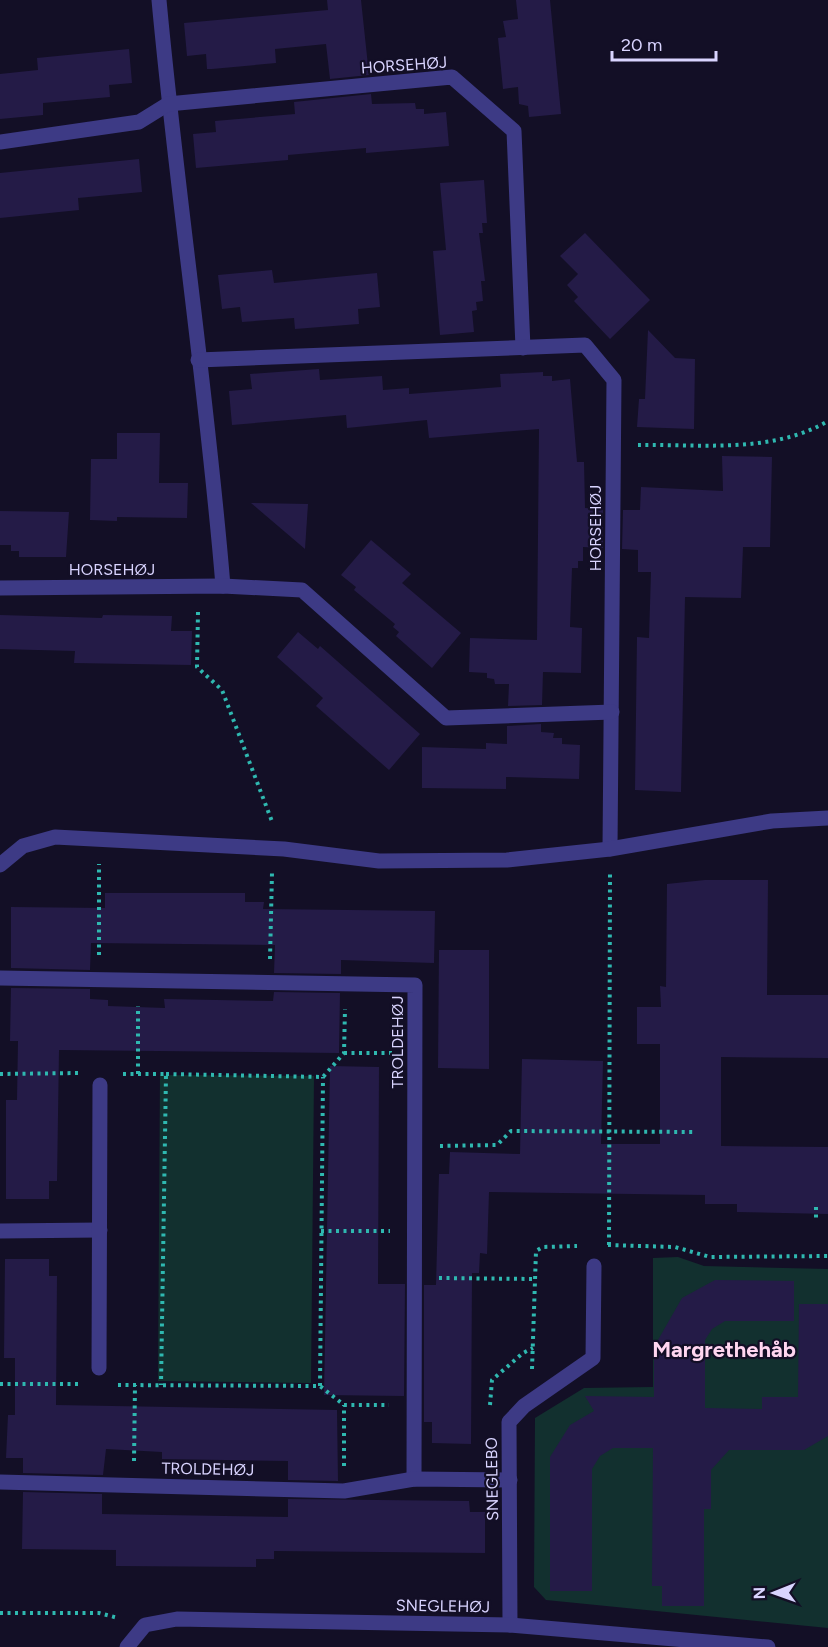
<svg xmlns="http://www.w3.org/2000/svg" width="828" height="1647" font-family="Figtree,sans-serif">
<rect width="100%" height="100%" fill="#130f26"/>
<g fill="#12302f">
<path d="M 160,1075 L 314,1076 L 311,1383 L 158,1381 Z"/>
<path d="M 678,1257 L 704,1266 L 828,1269 L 828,1628 L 546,1600 L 534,1587 L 535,1418 L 584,1388 L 653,1387 L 653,1258 Z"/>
</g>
<g fill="#241b47">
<path d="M 327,0 L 361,0 L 369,75 L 330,79 L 326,44 L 275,49 L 276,63 L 212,69 L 207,69 L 206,54 L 187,56 L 184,23 L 328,10 Z"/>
<path d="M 516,0 L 550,0 L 561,114 L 529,117 L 528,106 L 519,104 L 518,87 L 503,89 L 498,38 L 506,37 L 503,21 L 518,19 Z"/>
<path d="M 129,49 L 132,83 L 109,85 L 110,97 L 43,103 L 43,115 L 0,119 L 0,74 L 38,70 L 37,58 Z"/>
<path d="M 371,94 L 372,104 L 415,103 L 416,109 L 424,109 L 424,114 L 446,112 L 449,146 L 366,153 L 366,148 L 288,155 L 288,160 L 196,168 L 193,134 L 216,132 L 215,121 L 295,114 L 294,102 Z"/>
<path d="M 139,159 L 142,192 L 78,198 L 79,210 L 0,218 L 0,173 Z"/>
<path d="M 484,180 L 487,223 L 482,223 L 483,233 L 479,233 L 485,281 L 481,281 L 483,301 L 476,302 L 477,310 L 472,311 L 474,332 L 440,335 L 433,251 L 446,250 L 440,183 Z"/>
<path d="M 585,233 L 650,300 L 610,339 L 574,301 L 578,297 L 567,285 L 578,274 L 560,256 Z"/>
<path d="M 272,270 L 274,283 L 377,273 L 380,307 L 358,309 L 359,324 L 295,329 L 294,318 L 242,322 L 240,307 L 222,309 L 218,275 Z"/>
<path d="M 648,330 L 675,358 L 695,359 L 694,429 L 637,427 L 639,399 L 645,399 Z"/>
<path d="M 319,369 L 320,380 L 382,376 L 383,390 L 409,388 L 409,394 L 501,387 L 500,374 L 543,372 L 543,376 L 552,376 L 552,381 L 570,379 L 577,462 L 584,462 L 585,508 L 603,509 L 603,548 L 583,547 L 583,561 L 578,561 L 578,568 L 572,568 L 570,627 L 582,628 L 581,673 L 543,672 L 542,705 L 508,706 L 509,684 L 495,684 L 494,679 L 487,678 L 487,673 L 469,672 L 470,638 L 537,640 L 539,429 L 429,438 L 427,420 L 347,428 L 346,415 L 232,425 L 229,391 L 252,389 L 250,374 Z"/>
<path d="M 117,433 L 160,433 L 159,483 L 188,483 L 187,518 L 117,517 L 117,521 L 90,520 L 91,459 L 117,459 Z"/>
<path d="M 722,456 L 772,457 L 770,547 L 743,547 L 741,598 L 685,597 L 681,792 L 635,790 L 637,637 L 649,638 L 651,572 L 638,572 L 638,550 L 622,549 L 623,510 L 640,510 L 641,487 L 723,491 Z"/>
<path d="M 251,503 L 308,504 L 305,549 Z"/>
<path d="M 0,511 L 69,512 L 66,557 L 19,557 L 19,551 L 11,551 L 11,545 L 0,545 Z"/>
<path d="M 371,540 L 411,574 L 402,583 L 461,633 L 432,668 L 396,636 L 399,632 L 393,627 L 395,624 L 354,590 L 356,587 L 341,575 Z"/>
<path d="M 0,615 L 102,618 L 103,615 L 172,616 L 171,631 L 192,631 L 191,665 L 74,663 L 75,651 L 0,649 Z"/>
<path d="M 298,632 L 318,649 L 320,646 L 420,734 L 389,770 L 316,706 L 323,698 L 277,657 Z"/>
<path d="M 541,724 L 541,732 L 554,733 L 553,738 L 562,738 L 562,744 L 580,745 L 579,779 L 506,777 L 506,789 L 422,788 L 422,747 L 486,749 L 486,743 L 507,744 L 507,726 Z"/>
<path d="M 705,880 L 768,880 L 767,995 L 828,995 L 828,1058 L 721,1057 L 721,1146 L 828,1147 L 828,1214 L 737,1212 L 737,1204 L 705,1204 L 705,1195 L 489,1192 L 487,1254 L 480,1253 L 479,1273 L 472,1273 L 471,1444 L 432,1443 L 432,1422 L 424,1422 L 424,1285 L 436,1285 L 439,1174 L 449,1174 L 450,1152 L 520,1154 L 522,1059 L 603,1061 L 601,1144 L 660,1144 L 660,1044 L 637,1044 L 637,1007 L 661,1007 L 660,986 L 666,987 L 667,884 Z"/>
<path d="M 105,893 L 245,893 L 245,902 L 264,902 L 263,909 L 435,911 L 434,963 L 341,960 L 341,974 L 274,973 L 275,945 L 91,943 L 90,970 L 11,968 L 11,907 L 105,908 Z"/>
<path d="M 439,950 L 489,950 L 489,1069 L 438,1068 Z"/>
<path d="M 11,988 L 90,989 L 90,999 L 108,1000 L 108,1006 L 165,1008 L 164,999 L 273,1001 L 274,992 L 340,993 L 339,1053 L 59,1050 L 57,1181 L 49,1181 L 49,1199 L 6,1199 L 6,1100 L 17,1100 L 18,1041 L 10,1041 Z"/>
<path d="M 330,1066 L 379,1067 L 378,1284 L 405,1284 L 404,1396 L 324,1395 Z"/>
<path d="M 5,1259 L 49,1259 L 49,1276 L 57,1276 L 56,1405 L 337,1410 L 338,1481 L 288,1480 L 288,1461 L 162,1459 L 162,1452 L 106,1449 L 103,1475 L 23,1473 L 23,1458 L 6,1458 L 8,1415 L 15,1415 L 15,1358 L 4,1358 Z"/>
<path d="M 715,1280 L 794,1281 L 794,1321 L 725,1321 L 712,1329 L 705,1340 L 705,1408 L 762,1409 L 762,1397 L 798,1397 L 799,1304 L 828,1304 L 828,1436 L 804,1450 L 729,1450 L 711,1470 L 711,1509 L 704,1509 L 704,1606 L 662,1606 L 662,1586 L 652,1586 L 653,1448 L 613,1448 L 600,1456 L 592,1469 L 592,1591 L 550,1591 L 550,1457 L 570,1425 L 594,1411 L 585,1396 L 654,1397 L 654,1347 L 682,1298 Z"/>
<path d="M 23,1492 L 102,1494 L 102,1514 L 288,1517 L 288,1499 L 469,1501 L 470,1512 L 485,1512 L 485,1553 L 274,1551 L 274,1559 L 256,1559 L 256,1567 L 116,1566 L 116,1550 L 22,1549 Z"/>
</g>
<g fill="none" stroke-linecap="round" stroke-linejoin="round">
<g stroke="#2fb8b0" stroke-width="4" stroke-dasharray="3 4.5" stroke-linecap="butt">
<path d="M 638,445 C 701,444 772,454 828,421"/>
<path d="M 198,612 L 197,667 L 222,690 L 273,824"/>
<path d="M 99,955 L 99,864"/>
<path d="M 270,959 L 272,873"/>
<path d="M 344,1053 L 392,1053"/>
<path d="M 0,1074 L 80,1073"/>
<path d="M 123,1074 L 166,1074 L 161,1385"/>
<path d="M 138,1074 L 138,1006"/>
<path d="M 166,1074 L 323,1077 L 344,1053 L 345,1009"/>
<path d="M 440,1146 L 497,1145 L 511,1131 L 693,1132"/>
<path d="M 816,1207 L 816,1219"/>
<path d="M 321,1231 L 390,1231"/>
<path d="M 608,1245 L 675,1247 L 710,1257 L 828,1256"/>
<path d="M 609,1245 L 610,874"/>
<path d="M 439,1278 L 534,1279"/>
<path d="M 532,1369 L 536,1251 L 543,1247 L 577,1246"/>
<path d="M 0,1384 L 80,1384"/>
<path d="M 118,1385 L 320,1386 L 344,1405 L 389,1405"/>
<path d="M 320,1386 L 323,1077"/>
<path d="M 490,1405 L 492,1380 L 523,1353 L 533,1348"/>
<path d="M 134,1461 L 135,1385"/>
<path d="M 344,1466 L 344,1405"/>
<path d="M 0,1613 L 99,1613 L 118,1618"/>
</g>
<g stroke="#3d3a85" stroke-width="15">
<path d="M 159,0 C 177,196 207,390 223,586"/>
<path d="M 0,142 L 139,122 L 168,104 L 452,77 L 514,131 L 523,348"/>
<path d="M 198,360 L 585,345 L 614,380 L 610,849"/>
<path d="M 0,588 L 223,586 L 302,590 L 446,718 L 612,712"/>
<path d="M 0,865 L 23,846 L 55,837 L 284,849 L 379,861 L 507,860 L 610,849 L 772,821 L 828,818"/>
<path d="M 0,978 L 415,985 L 414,1479"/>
<path d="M 0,1231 L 100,1230"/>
<path d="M 99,1368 L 100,1085"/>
<path d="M 0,1482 L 344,1491 L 414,1479 L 510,1480"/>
<path d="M 510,1625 L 509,1422 L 524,1406 L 593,1358 L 594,1266"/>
<path d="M 127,1647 L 145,1625 L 177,1619 L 510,1625 L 768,1647"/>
</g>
</g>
<g text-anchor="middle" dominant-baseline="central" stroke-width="4.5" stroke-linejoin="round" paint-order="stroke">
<g font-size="16" fill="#d9d4ff" stroke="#130f26">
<text transform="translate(404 65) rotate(-4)">HORSEHØJ</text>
<text transform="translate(595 528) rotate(-90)">HORSEHØJ</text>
<text x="112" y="569">HORSEHØJ</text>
<text transform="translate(397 1042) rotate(-90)">TROLDEHØJ</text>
<text transform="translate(208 1469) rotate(1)">TROLDEHØJ</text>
<text transform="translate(492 1479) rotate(-91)">SNEGLEBO</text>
<text transform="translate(443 1606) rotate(1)">SNEGLEHØJ</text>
</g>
<g font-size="22" font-weight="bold" fill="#ffd6f0" stroke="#130f26">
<text x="724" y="1349">Margrethehåb</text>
</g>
</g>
<g transform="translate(774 1593) rotate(269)" stroke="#130f26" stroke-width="4.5" paint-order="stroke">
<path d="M0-4.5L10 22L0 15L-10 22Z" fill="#d9d4ff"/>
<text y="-9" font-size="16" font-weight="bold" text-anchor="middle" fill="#d9d4ff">N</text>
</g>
<path d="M612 51v9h104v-9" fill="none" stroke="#d9d4ff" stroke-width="3"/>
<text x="621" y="51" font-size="18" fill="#d9d4ff" stroke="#130f26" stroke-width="4.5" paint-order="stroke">20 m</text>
</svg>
